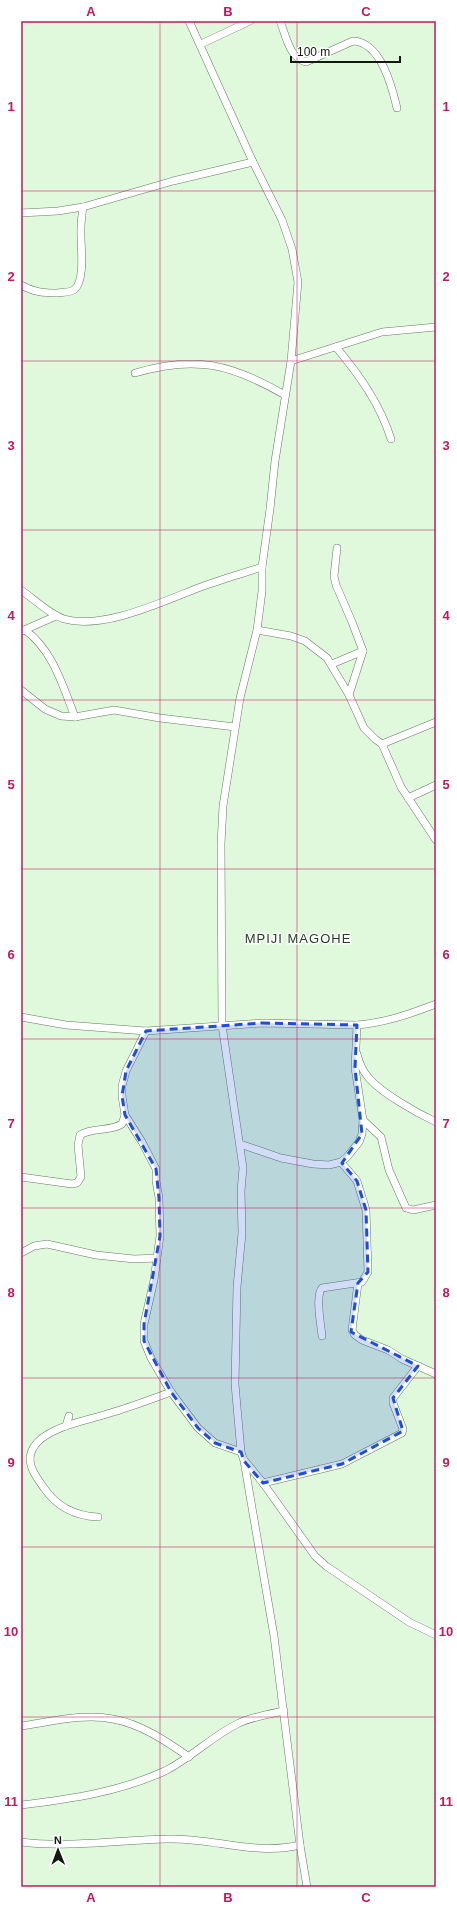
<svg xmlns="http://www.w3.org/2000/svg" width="457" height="1908" font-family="Helvetica,sans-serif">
<rect width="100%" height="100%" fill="#e0f9dd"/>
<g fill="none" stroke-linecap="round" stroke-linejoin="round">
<g stroke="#647a62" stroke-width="8">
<g id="minor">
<path d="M 189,21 L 253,162 L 282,220 L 292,249 L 298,282 L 291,361 L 275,461 L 270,509 L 262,567 L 262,591 L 257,630 L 240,698 L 223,806 L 221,844 L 222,1025 L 243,1168 L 241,1191 L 242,1233 L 237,1287 L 235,1384 L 241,1452 L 244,1461 L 274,1636 L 300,1845 L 307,1887"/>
<path d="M 280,21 C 286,35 289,58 306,62 L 353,41 C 381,42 392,87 397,108"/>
<path d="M 201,44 L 250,21"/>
<path d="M 21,213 L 58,211 L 83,207 L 173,181 L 253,162"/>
<path d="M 21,285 C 33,292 44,293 57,293 C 62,292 71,293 75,289 C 86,278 80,243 81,228 C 81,221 82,214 83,207"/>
<path d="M 336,347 C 360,376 380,404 391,439"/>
<path d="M 291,361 L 382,332 L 436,327"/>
<path d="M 135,373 C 196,355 231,364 285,395"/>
<path d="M 337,548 L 334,576 L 336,585 L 352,622 L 363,651 L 349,695"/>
<path d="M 21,590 C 34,599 49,614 64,619 C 103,630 162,602 198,588 C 219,580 241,574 262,567"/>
<path d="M 25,630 C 53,650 63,687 75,717"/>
<path d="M 257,630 L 291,636 L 305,641 L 327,658 L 349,695 L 364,728 L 375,739 L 382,744 L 401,787 L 436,840"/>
<path d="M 22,631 L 56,616"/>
<path d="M 332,664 L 363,651"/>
<path d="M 21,690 L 45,709 L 61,716 L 75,717 L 114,710 L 160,718 L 235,727"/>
<path d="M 382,744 L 436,722"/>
<path d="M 408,798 L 436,785"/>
<path d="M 21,1017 L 66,1025 L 146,1031 L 262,1023 L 357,1025 C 384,1023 410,1014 436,1004"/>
<path d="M 146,1031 L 126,1071 L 122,1086 L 122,1096 L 125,1115 L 142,1142 L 156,1169 L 156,1181 L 159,1198 L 160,1236 L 154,1280 L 144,1324 L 144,1341 L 151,1358 L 171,1392 L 198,1428 L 215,1443 L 241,1452"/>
<path d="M 357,1054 C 359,1062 362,1070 368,1077 C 381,1093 417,1113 436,1122"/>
<path d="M 363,1120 L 381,1137 L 389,1170 L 406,1208 L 413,1210 L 436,1205"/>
<path d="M 240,1144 L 281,1158 L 313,1164 L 329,1165 L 341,1162 L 347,1157 L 359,1142 L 362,1134 L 363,1120 L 355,1068 L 357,1025"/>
<path d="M 21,1177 L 72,1184 L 77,1183 L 81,1177 L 78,1145 L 80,1135 C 92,1127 109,1132 122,1124 L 125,1115"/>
<path d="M 21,1253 L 34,1246 L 47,1244 L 96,1255 L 134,1259 L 157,1258"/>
<path d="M 358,1283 L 352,1330 L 355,1335 L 362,1340 L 388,1350 L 402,1359 L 436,1374"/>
<path d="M 322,1336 C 321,1325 315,1296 322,1288 L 362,1282 L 368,1272 L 366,1210 L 357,1181 L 341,1162"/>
<path d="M 66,1426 L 69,1416"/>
<path d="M 245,1461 L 263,1483 L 315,1556 L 326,1566 L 409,1622 L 436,1635"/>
<path d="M 263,1483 L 342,1464 L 402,1433 L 403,1429 L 393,1403 L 393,1398 L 418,1366"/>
<path d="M 98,1517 C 76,1516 57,1507 44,1488 C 37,1478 27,1466 31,1453 C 39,1427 88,1421 110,1413 C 131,1407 151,1399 171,1392"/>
<path d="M 21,1726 C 50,1722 83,1713 113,1719 C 141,1724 166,1741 189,1757"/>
<path d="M 21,1805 C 71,1799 119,1792 165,1771 C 191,1758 211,1737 237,1724 C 251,1717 269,1714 284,1711"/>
<path d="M 21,1842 C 69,1848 119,1840 167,1839 C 212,1837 255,1856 300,1845"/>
</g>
</g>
<use href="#minor" stroke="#fff" stroke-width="7"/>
</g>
<path fill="#1d4ed8" fill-opacity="0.2" stroke="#1d4ed8" stroke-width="3" stroke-dasharray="8 5" stroke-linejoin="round" d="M 262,1023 L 357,1025 L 355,1068 L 362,1134 L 342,1163 L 357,1181 L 366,1210 L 368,1272 L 358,1283 L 351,1332 L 418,1366 L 393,1398 L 403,1431 L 342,1464 L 263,1483 L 244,1461 L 241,1452 L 215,1443 L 198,1428 L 171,1392 L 144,1341 L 144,1324 L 160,1236 L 159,1198 L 156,1169 L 125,1115 L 122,1096 L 126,1071 L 146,1031 Z"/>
<path fill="none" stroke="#c2185b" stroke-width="1" stroke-opacity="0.55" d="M 160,21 L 160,1887M 297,21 L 297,1887M 21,191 L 436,191M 21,361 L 436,361M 21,530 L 436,530M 21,700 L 436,700M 21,869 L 436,869M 21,1039 L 436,1039M 21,1208 L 436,1208M 21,1378 L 436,1378M 21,1547 L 436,1547M 21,1717 L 436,1717"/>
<g text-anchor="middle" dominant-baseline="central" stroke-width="3" stroke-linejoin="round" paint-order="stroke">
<g font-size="13" letter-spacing="1" fill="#293c27" stroke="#fff">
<text x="298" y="938">MPIJI MAGOHE</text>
</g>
</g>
<rect width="457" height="1908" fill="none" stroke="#ffffff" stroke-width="44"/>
<g transform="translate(58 1850) rotate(359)" stroke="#ffffff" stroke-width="3" paint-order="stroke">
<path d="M0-3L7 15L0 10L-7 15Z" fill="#111910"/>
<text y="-6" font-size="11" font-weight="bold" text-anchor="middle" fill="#111910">N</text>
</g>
<path d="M291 56v6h109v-6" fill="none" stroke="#111910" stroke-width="2"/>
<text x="297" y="56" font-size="12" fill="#111910" stroke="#ffffff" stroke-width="3" paint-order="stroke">100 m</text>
<rect x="22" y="22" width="413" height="1864" fill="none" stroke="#c2185b" stroke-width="1.5"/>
<g font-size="13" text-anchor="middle" font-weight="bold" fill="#c2185b">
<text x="91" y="16">A</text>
<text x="228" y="16">B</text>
<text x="366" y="16">C</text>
<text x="11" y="111">1</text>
<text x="446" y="111">1</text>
<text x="11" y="281">2</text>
<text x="446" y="281">2</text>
<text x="11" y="450">3</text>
<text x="446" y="450">3</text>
<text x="11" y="620">4</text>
<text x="446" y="620">4</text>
<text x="11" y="789">5</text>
<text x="446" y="789">5</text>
<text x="11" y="959">6</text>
<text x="446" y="959">6</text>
<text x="11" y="1128">7</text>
<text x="446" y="1128">7</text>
<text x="11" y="1297">8</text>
<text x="446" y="1297">8</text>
<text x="11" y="1467">9</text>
<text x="446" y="1467">9</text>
<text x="11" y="1636">10</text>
<text x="446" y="1636">10</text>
<text x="11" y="1806">11</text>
<text x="446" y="1806">11</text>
<text x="91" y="1902">A</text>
<text x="228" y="1902">B</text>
<text x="366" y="1902">C</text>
</g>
</svg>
